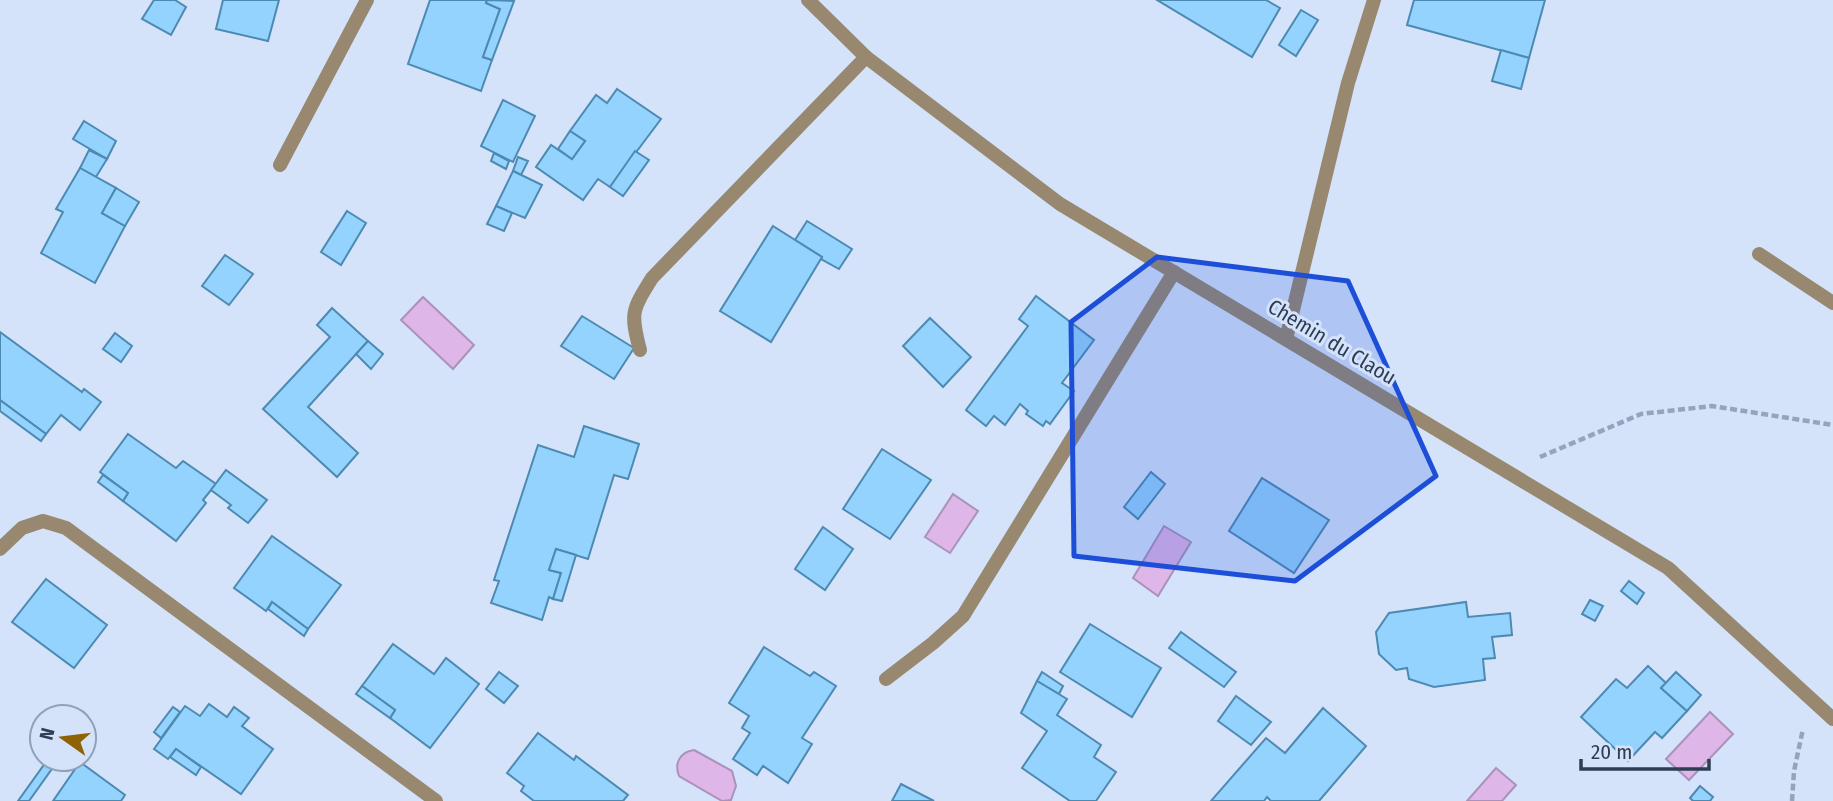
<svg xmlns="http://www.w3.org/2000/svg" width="1833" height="801" font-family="'Fira Sans Condensed',sans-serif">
<rect width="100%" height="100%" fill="#d4e3fa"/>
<g fill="#deb6e8" stroke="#aa92bc" stroke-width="2">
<path d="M 423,297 L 474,345 L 453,369 L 401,320 Z"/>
<path d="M 953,494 L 978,511 L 950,553 L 925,537 Z"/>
<path d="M 1164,526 L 1191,542 L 1158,596 L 1133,578 Z"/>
<path d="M 1710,712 L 1733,734 L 1689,780 L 1666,759 Z"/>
<path d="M 694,750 L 732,771 L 736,786 L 731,800 L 722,801 L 679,776 C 674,763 680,752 694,750 Z"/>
<path d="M 1496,768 L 1516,785 L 1502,801 L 1467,801 Z"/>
</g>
<g fill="#94d3fe" stroke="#4d8ab2" stroke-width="2">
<path d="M 154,0 L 175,0 L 186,7 L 171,35 L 142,19 Z"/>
<path d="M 223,0 L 279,0 L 268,41 L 216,29 Z"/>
<path d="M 430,0 L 487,0 L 486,3 L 500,9 L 483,57 L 492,60 L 481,91 L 408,64 Z"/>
<path d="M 487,0 L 514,1 L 492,60 L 483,57 L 500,9 L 486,3 Z"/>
<path d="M 1157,0 L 1266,0 L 1280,8 L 1252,57 Z"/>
<path d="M 1414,0 L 1545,0 L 1529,58 L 1407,25 Z"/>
<path d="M 1301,10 L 1318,20 L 1296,56 L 1279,45 Z"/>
<path d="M 1501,50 L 1529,58 L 1521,89 L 1492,81 Z"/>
<path d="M 617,89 L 661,119 L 610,187 L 598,179 L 583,200 L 536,167 L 551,145 L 572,159 L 585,141 L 570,131 L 596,95 L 607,103 Z"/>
<path d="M 503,100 L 535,116 L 513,162 L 481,146 Z"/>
<path d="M 84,121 L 116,141 L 107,159 L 73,139 Z"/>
<path d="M 570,131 L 585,141 L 572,159 L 558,149 Z"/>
<path d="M 89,150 L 107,159 L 96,177 L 80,168 Z"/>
<path d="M 635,151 L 649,160 L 623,196 L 610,187 Z"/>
<path d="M 494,153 L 509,161 L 506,169 L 491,161 Z"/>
<path d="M 518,157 L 528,161 L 521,175 L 513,171 Z"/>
<path d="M 80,168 L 116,188 L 102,213 L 125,226 L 95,283 L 41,253 L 63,212 L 56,209 Z"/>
<path d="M 513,171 L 542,185 L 525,218 L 496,206 Z"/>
<path d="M 116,188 L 139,202 L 125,226 L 102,213 Z"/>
<path d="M 496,206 L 512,213 L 504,231 L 487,224 Z"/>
<path d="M 347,211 L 366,223 L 341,265 L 321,252 Z"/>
<path d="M 807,221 L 852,249 L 839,269 L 821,259 L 822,257 L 795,240 Z"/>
<path d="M 773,226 L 822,257 L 771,342 L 720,311 Z"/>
<path d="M 225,255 L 253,274 L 229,305 L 202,286 Z"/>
<path d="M 1036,296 L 1094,340 L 1062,383 L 1074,391 L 1050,424 L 1046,421 L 1043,426 L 1026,414 L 1028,411 L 1020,404 L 1005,425 L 994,416 L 986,426 L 966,410 L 1028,326 L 1019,319 Z"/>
<path d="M 332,308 L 368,341 L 308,407 L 358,453 L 337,477 L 263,409 L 330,337 L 317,325 Z"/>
<path d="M 582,316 L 634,348 L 614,379 L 561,346 Z"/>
<path d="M 930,318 L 971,357 L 943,387 L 903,346 Z"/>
<path d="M 0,332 L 82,392 L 84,389 L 101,402 L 80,430 L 61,415 L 46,434 L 0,400 Z"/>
<path d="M 115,333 L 132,346 L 121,362 L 103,349 Z"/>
<path d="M 368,341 L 383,354 L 371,369 L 356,354 Z"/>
<path d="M 0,400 L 46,434 L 41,441 L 0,411 Z"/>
<path d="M 584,426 L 639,444 L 628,479 L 614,475 L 588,559 L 556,549 L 549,570 L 561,573 L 553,599 L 549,597 L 542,620 L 491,603 L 499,581 L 494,580 L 538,445 L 574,457 Z"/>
<path d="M 128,434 L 176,468 L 183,461 L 216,484 L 203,500 L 206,503 L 176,541 L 123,501 L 128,493 L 100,472 Z"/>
<path d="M 882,449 L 931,480 L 890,539 L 843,509 Z"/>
<path d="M 226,470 L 267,500 L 248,523 L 228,508 L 231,505 L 211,490 Z"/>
<path d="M 1151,472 L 1165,484 L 1138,519 L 1124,507 Z"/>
<path d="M 103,475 L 128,493 L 123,501 L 98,482 Z"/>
<path d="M 1262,478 L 1329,520 L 1294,573 L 1229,531 Z"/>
<path d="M 823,527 L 853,549 L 825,590 L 795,569 Z"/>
<path d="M 272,536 L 341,585 L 308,629 L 272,602 L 266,611 L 234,588 Z"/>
<path d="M 556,549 L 576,555 L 562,601 L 553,599 L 561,573 L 549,570 Z"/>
<path d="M 46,579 L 107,625 L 74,668 L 12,622 Z"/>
<path d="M 1629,581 L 1644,593 L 1637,604 L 1621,591 Z"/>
<path d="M 1590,600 L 1603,606 L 1595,621 L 1582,614 Z"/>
<path d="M 272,602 L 308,629 L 304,636 L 268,609 Z"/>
<path d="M 1466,602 L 1468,617 L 1510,613 L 1512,635 L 1492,637 L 1495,658 L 1483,659 L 1485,680 L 1434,687 L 1409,679 L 1407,668 L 1396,670 L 1379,654 L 1376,632 L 1389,613 Z"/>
<path d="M 1090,624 L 1161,668 L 1132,717 L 1060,672 Z"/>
<path d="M 1181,632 L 1236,672 L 1224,687 L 1169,648 Z"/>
<path d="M 393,644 L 434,674 L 446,658 L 479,684 L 430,748 L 390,718 L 395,710 L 362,686 Z"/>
<path d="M 764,647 L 810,676 L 814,672 L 836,686 L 802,738 L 812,744 L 788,783 L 763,766 L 757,775 L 733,759 L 750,733 L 742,728 L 749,716 L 729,703 Z"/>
<path d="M 1648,666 L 1666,683 L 1661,688 L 1687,711 L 1662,738 L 1655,732 L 1628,761 L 1581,717 L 1616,679 L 1627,688 Z"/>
<path d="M 499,672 L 518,686 L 504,703 L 486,689 Z"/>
<path d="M 1042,672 L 1063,686 L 1059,694 L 1037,681 Z"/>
<path d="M 1676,672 L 1701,695 L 1687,711 L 1661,688 Z"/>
<path d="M 1037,681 L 1067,699 L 1057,715 L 1101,745 L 1094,757 L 1116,772 L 1096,801 L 1070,801 L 1022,768 L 1047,731 L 1021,713 Z"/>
<path d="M 362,686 L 395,710 L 390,718 L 356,694 Z"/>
<path d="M 1236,696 L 1271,722 L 1251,745 L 1218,721 Z"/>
<path d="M 209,704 L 227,717 L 234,707 L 249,718 L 242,726 L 273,749 L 241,794 L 176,749 L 168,759 L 154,749 L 185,706 L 200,716 Z"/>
<path d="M 173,707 L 180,712 L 161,738 L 154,732 Z"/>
<path d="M 1323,708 L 1366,746 L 1319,801 L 1271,801 L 1267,797 L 1264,801 L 1211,801 L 1266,738 L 1285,753 Z"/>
<path d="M 538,733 L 574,760 L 576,756 L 628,795 L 623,801 L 534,801 L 521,791 L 524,786 L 507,773 Z"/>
<path d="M 176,749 L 201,767 L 196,775 L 170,757 Z"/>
<path d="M 48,759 L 59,759 L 29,801 L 18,801 Z"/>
<path d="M 80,762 L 125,795 L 121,801 L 53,801 Z"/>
<path d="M 901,784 L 934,801 L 892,801 Z"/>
<path d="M 1700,786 L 1713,797 L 1710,801 L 1693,801 L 1690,798 Z"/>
</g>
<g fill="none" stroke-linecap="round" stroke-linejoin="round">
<g stroke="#95a4bb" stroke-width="4.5" stroke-dasharray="7 3.5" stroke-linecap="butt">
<path d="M 1540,457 L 1641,414 L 1712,406 L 1833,425"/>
<path d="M 1792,801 L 1794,771 L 1803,729"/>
</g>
<path stroke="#988870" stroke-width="14" d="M 1286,339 L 1348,83 L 1374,0"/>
<g stroke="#988870" stroke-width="14">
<path d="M 808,0 L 866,57 L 1060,204 L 1668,568 L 1833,719"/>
<path d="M 280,165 L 367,0"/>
<path d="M 1759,254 L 1833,303"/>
<path d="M 640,350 C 630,313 632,310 652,278 L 866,57"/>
<path d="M 0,549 L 22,528 L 43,521 L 66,528 L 436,801"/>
<path d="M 886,679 L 933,643 L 963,616 L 1174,272"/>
</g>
</g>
<path fill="#1d4ed8" fill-opacity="0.2" stroke="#1d4ed8" stroke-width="5" stroke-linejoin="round" d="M 1157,257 L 1348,281 L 1436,476 L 1295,581 L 1074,556 L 1071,322 Z"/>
<g text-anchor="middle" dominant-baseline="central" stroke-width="6" stroke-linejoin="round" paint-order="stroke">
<g font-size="21" fill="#2f3d54" stroke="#d4e3fa">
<text transform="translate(1332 342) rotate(31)">Chemin du Claou</text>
</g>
</g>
<g transform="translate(63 738) rotate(284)"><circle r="33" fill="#d4e3fa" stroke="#92a1b8" stroke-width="2"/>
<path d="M0-5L12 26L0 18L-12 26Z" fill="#8d6306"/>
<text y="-10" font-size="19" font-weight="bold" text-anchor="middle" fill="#2f3d54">N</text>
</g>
<path d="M1581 759v10h128v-10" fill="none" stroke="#2f3d54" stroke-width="3.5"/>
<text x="1591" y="759" font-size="21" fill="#2f3d54" stroke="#d4e3fa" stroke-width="5" paint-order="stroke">20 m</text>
</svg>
